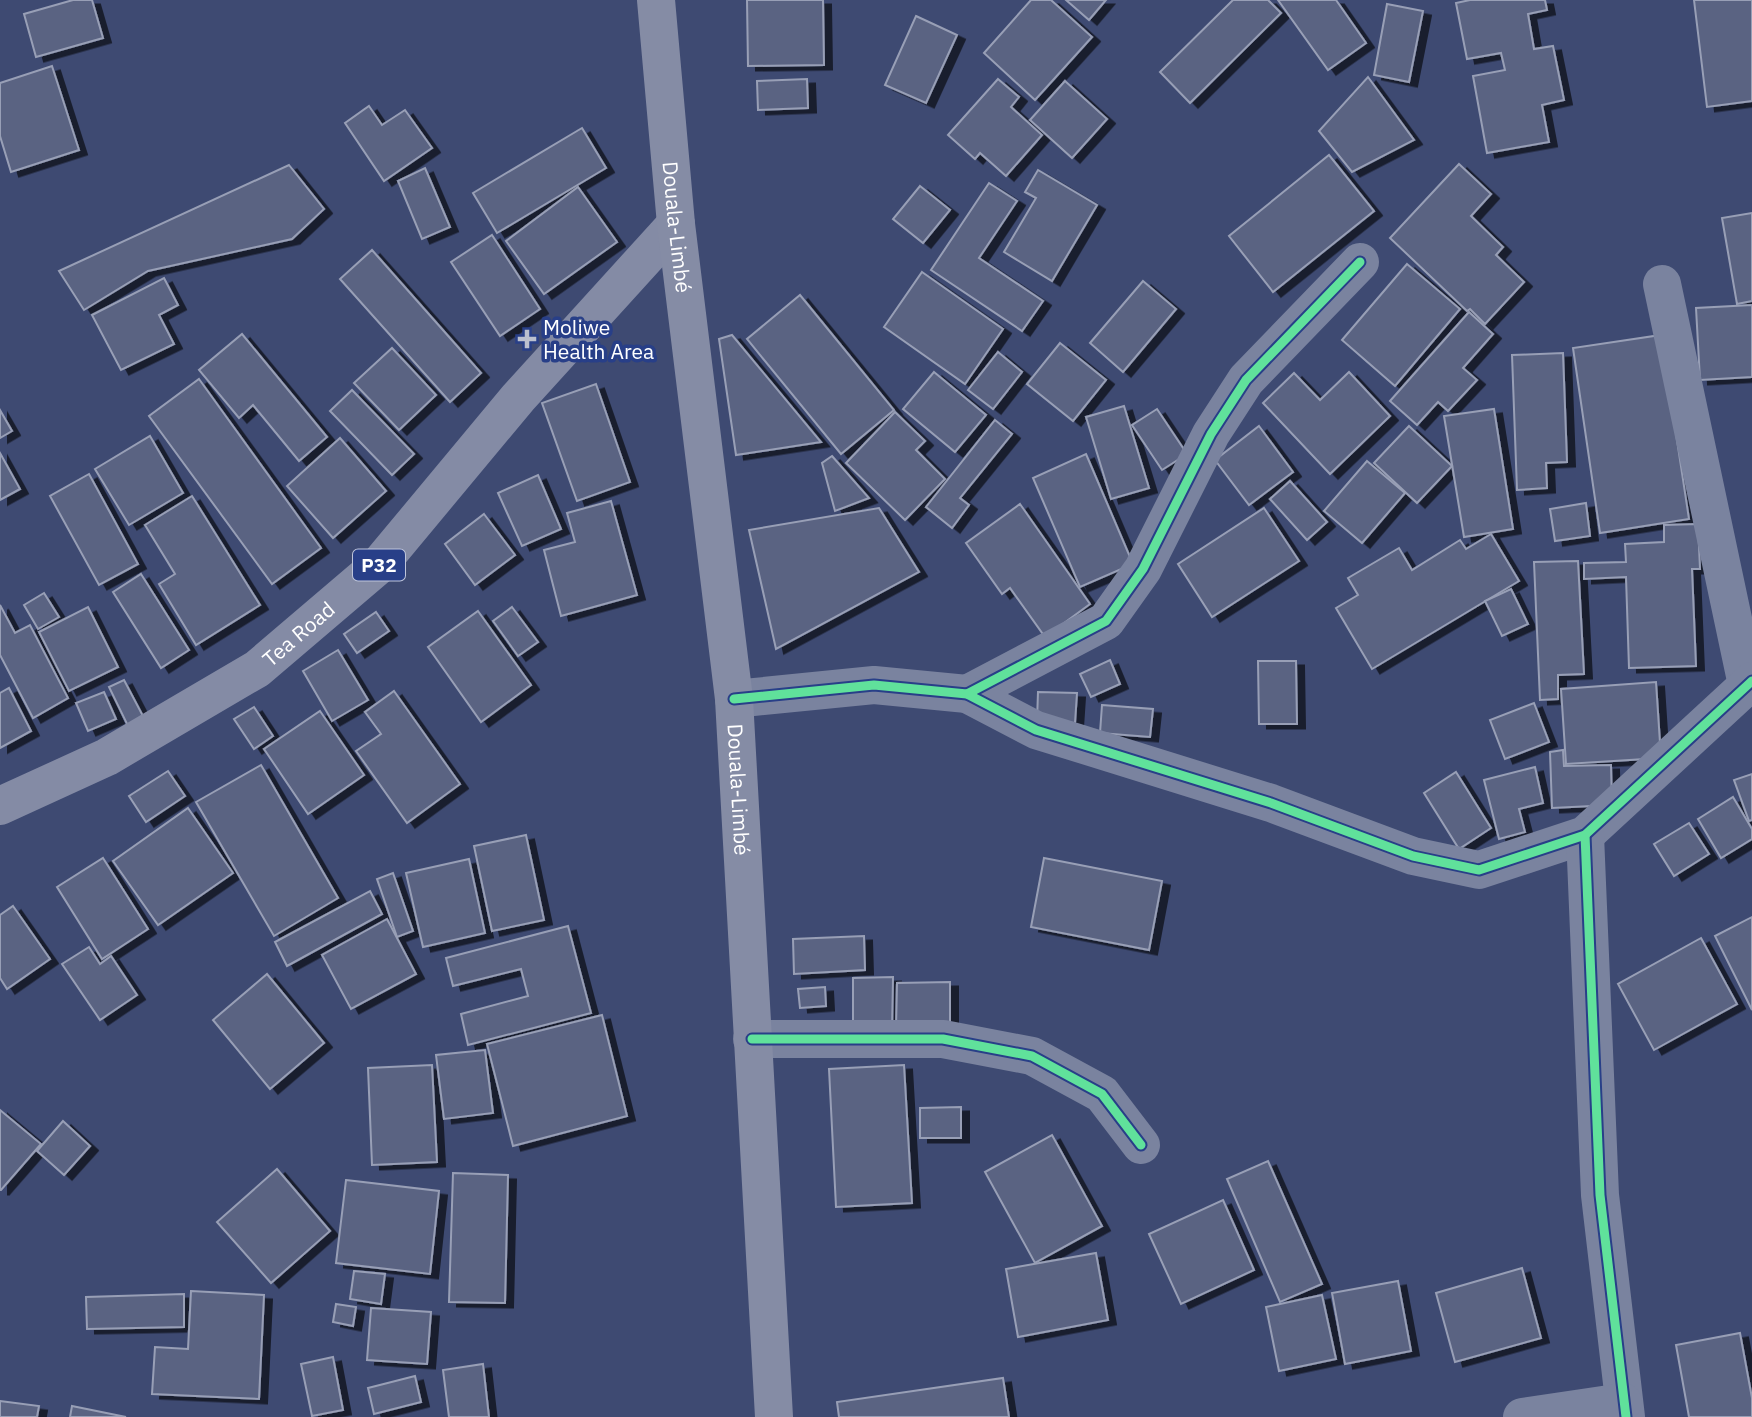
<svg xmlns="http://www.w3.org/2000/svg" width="1752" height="1417" font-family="'IBM Plex Sans',sans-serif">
<defs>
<filter id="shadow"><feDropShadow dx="8" dy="4.5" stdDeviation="0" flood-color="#0009"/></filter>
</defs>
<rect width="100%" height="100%" fill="#3e4a72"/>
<g fill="#5a6382" stroke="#989fb6" stroke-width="2" filter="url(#shadow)">
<path d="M 73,0 L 92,0 L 103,38 L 36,57 L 24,14 Z"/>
<path d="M 747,0 L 823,0 L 824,65 L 748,66 Z"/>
<path d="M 1031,0 L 1051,0 L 1092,37 L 1035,100 L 984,53 Z"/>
<path d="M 1066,0 L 1106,0 L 1089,20 Z"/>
<path d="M 1233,0 L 1268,0 L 1281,13 L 1190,103 L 1160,72 Z"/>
<path d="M 1278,0 L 1336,0 L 1366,43 L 1328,70 Z"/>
<path d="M 1470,0 L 1545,0 L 1547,10 L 1528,14 L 1534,49 L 1553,46 L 1564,100 L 1542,105 L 1549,142 L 1487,153 L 1473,76 L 1505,70 L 1501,53 L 1467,59 L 1456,3 Z"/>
<path d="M 1694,0 L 1752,0 L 1752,101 L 1707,107 Z"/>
<path d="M 1387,4 L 1423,11 L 1409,82 L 1374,75 Z"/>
<path d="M 916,16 L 957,35 L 926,103 L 885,85 Z"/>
<path d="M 52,66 L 79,150 L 11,172 L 0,136 L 0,83 Z"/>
<path d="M 1368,77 L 1414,140 L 1352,172 L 1319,131 Z"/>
<path d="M 807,79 L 808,108 L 758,110 L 757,81 Z"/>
<path d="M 998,79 L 1019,97 L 1011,107 L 1042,135 L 1006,176 L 980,153 L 975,159 L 948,135 Z"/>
<path d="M 1065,81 L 1107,119 L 1072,158 L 1030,120 Z"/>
<path d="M 369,106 L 382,125 L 405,110 L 432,148 L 384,181 L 345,123 Z"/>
<path d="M 582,128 L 606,168 L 497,233 L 473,193 Z"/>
<path d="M 1329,155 L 1374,211 L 1273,292 L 1229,236 Z"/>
<path d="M 1459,164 L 1491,194 L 1471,216 L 1503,247 L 1496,255 L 1524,282 L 1485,324 L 1470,309 L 1467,311 L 1390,238 Z"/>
<path d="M 289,165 L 324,209 L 292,239 L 148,271 L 84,310 L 59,271 Z"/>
<path d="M 425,168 L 450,227 L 422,239 L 398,181 Z"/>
<path d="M 1038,170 L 1097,205 L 1052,281 L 1004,252 L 1036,198 L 1025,192 Z"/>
<path d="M 989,183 L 1017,201 L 979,258 L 1043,301 L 1022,331 L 931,270 Z"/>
<path d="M 920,186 L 950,210 L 923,243 L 893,219 Z"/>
<path d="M 578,187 L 617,242 L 544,294 L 506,241 Z"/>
<path d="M 1752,213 L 1752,301 L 1737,304 L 1722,218 Z"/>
<path d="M 492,235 L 540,309 L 500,336 L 451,262 Z"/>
<path d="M 372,250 L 481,373 L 450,402 L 340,279 Z"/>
<path d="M 1407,264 L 1460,309 L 1395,386 L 1342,340 Z"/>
<path d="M 922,272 L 1003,329 L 965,384 L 884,327 Z"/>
<path d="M 164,278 L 178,305 L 159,315 L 174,344 L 121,370 L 92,315 Z"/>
<path d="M 1143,281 L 1176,309 L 1123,372 L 1090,343 Z"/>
<path d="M 800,295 L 894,410 L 841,454 L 747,339 Z"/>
<path d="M 1752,305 L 1752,377 L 1700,380 L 1696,308 Z"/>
<path d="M 1469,312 L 1493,334 L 1463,368 L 1477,380 L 1448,411 L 1438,402 L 1417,425 L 1390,401 Z"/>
<path d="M 242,334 L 327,437 L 299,461 L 253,405 L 239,418 L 199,370 Z"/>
<path d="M 732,335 L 821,442 L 736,455 L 719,339 Z"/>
<path d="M 1661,335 L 1689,519 L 1600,533 L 1573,348 Z"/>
<path d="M 1060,343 L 1106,380 L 1073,421 L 1027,384 Z"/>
<path d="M 392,348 L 436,395 L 399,430 L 354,383 Z"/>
<path d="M 998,352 L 1022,372 L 993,409 L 968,390 Z"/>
<path d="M 1563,353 L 1567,462 L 1546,463 L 1547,488 L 1517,490 L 1512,355 Z"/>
<path d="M 934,372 L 986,415 L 955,452 L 903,409 Z"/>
<path d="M 1349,372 L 1390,416 L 1330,474 L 1263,403 L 1294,373 L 1320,400 Z"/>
<path d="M 199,379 L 321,548 L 272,584 L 149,416 Z"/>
<path d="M 596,384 L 630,482 L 577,501 L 542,403 Z"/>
<path d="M 352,390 L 414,454 L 392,475 L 330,411 Z"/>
<path d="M 1124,406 L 1149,488 L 1111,499 L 1086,417 Z"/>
<path d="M 1157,409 L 1187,454 L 1162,470 L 1132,425 Z"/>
<path d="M 1494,409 L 1513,529 L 1464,537 L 1444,416 Z"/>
<path d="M 0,410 L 12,431 L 0,438 Z"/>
<path d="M 895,412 L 925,441 L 916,450 L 945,479 L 905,520 L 846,463 Z"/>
<path d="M 995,420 L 1012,434 L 960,498 L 969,505 L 952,528 L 926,507 Z"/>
<path d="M 1259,426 L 1293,472 L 1249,505 L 1215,460 Z"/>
<path d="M 1409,426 L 1452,466 L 1417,503 L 1374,463 Z"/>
<path d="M 150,436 L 183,493 L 129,525 L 95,469 Z"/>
<path d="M 340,438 L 386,491 L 333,538 L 287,486 Z"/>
<path d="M 0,453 L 20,489 L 0,500 Z"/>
<path d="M 1086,454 L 1133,564 L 1080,587 L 1033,478 Z"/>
<path d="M 832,456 L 869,498 L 835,511 L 822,463 Z"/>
<path d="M 1367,461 L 1405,493 L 1362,543 L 1324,511 Z"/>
<path d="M 89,474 L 138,564 L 99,585 L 50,496 Z"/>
<path d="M 538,475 L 561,529 L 522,546 L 498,493 Z"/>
<path d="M 1290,481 L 1327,522 L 1307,540 L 1270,499 Z"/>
<path d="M 192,496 L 260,605 L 196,645 L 159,584 L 175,574 L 145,525 Z"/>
<path d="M 611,501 L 637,595 L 561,616 L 544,550 L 575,542 L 567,513 Z"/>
<path d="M 1586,503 L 1590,536 L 1555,541 L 1550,509 Z"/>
<path d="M 1020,504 L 1090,604 L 1045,637 L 1010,588 L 1002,594 L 966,543 Z"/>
<path d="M 879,508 L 919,572 L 776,649 L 749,530 Z"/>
<path d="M 1264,508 L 1299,561 L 1212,617 L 1178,564 Z"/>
<path d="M 484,514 L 515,555 L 475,585 L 445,544 Z"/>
<path d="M 1698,524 L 1700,569 L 1692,569 L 1696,666 L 1629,668 L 1626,577 L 1584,579 L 1584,563 L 1626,562 L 1625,544 L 1664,542 L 1664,525 Z"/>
<path d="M 1491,534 L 1519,581 L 1372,669 L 1336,608 L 1358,595 L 1348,578 L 1399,548 L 1412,570 L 1460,540 L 1466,549 Z"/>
<path d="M 1578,561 L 1584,674 L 1558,675 L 1558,699 L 1540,700 L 1534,562 Z"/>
<path d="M 141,574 L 189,650 L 161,668 L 113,592 Z"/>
<path d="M 1511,589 L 1528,624 L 1502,636 L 1485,601 Z"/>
<path d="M 44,593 L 59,617 L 38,629 L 24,605 Z"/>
<path d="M 0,605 L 15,633 L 30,625 L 68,698 L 33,718 L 0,655 Z"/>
<path d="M 88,607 L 118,667 L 69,691 L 39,632 Z"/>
<path d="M 512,607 L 538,642 L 518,656 L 493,621 Z"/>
<path d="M 478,611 L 531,685 L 481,722 L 428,647 Z"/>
<path d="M 376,612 L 389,631 L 357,653 L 344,634 Z"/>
<path d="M 338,650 L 368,700 L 332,721 L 303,671 Z"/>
<path d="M 1110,660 L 1120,684 L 1091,697 L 1080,674 Z"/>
<path d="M 1258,661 L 1296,661 L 1297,724 L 1259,724 Z"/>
<path d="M 124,680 L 144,718 L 128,726 L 109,687 Z"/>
<path d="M 1656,682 L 1661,758 L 1566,764 L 1561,689 Z"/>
<path d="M 9,688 L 31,731 L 0,748 L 0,693 Z"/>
<path d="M 394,691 L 460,784 L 407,823 L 356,751 L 381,734 L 365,712 Z"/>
<path d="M 104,692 L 116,719 L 88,731 L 76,703 Z"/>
<path d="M 1038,692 L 1077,693 L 1075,723 L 1037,721 Z"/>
<path d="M 1534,703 L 1549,742 L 1505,759 L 1490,720 Z"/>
<path d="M 1102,705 L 1153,709 L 1150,737 L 1100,733 Z"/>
<path d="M 254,707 L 273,736 L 254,749 L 234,719 Z"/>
<path d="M 320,711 L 364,775 L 308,814 L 264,749 Z"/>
<path d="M 1563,750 L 1564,766 L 1611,765 L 1612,805 L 1552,808 L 1550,752 Z"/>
<path d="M 261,765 L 338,898 L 274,936 L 196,802 Z"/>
<path d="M 1535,767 L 1543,803 L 1519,809 L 1525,832 L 1499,839 L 1484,780 Z"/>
<path d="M 168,771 L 185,796 L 146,822 L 129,796 Z"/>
<path d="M 1456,772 L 1491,828 L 1459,849 L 1424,793 Z"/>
<path d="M 1752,774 L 1752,820 L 1749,821 L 1734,780 Z"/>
<path d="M 1733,797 L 1752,829 L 1752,839 L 1721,858 L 1698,819 Z"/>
<path d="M 188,808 L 233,873 L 158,925 L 113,861 Z"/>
<path d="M 1689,823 L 1709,854 L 1674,876 L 1654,844 Z"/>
<path d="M 526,835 L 544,920 L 492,931 L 474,846 Z"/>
<path d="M 103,858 L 148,929 L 102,959 L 57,887 Z"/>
<path d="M 1044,858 L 1162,881 L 1149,950 L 1031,927 Z"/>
<path d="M 469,859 L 485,933 L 423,947 L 406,873 Z"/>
<path d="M 393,873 L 413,931 L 397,937 L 377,879 Z"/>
<path d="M 370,891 L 382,914 L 287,966 L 275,942 Z"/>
<path d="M 13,906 L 50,959 L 7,989 L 0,978 L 0,915 Z"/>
<path d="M 1752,917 L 1752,1010 L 1715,936 Z"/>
<path d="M 387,919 L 416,974 L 351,1009 L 322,955 Z"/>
<path d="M 568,926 L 591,1013 L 468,1045 L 461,1014 L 528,996 L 521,969 L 453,986 L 446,958 Z"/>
<path d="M 864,936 L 865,970 L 794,974 L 793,939 Z"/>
<path d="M 1701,938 L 1737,1004 L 1654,1050 L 1618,984 Z"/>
<path d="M 89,947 L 100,964 L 111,956 L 137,995 L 100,1020 L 62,964 Z"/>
<path d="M 267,974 L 324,1043 L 270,1089 L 213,1020 Z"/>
<path d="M 893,977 L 892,1032 L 853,1033 L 853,978 Z"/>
<path d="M 950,982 L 950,1028 L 896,1028 L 897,983 Z"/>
<path d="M 825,987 L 826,1006 L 800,1008 L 798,989 Z"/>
<path d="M 602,1015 L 627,1116 L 513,1146 L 487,1044 Z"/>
<path d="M 485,1050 L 493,1113 L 444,1119 L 436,1055 Z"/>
<path d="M 432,1065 L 437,1162 L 372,1165 L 368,1068 Z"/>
<path d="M 904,1065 L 912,1203 L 836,1207 L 829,1069 Z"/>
<path d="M 961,1107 L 961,1138 L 920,1138 L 920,1108 Z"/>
<path d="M 0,1110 L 41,1144 L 1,1190 L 0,1190 Z"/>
<path d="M 63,1121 L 90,1146 L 64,1175 L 37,1151 Z"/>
<path d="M 1052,1135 L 1102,1226 L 1035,1263 L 985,1172 Z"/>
<path d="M 1268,1161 L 1322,1284 L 1280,1302 L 1227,1179 Z"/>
<path d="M 277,1169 L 330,1231 L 271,1283 L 217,1222 Z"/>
<path d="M 453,1173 L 508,1175 L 505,1303 L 449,1302 Z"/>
<path d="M 346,1180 L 439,1191 L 430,1274 L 336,1263 Z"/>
<path d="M 1223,1200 L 1254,1270 L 1181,1304 L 1149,1234 Z"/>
<path d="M 1096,1253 L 1108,1320 L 1018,1337 L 1006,1269 Z"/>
<path d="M 1522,1268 L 1541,1338 L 1455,1362 L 1436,1293 Z"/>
<path d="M 354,1271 L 385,1274 L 381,1304 L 350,1299 Z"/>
<path d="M 1398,1281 L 1411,1351 L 1345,1364 L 1332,1293 Z"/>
<path d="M 191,1291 L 264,1295 L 259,1399 L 152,1394 L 155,1347 L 188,1349 Z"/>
<path d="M 184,1294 L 184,1327 L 87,1329 L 86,1297 Z"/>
<path d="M 1322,1295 L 1336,1359 L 1279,1371 L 1266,1307 Z"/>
<path d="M 336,1304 L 356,1307 L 353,1326 L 333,1322 Z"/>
<path d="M 371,1308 L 431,1312 L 427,1364 L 367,1360 Z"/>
<path d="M 1740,1333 L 1752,1398 L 1752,1417 L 1689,1417 L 1676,1345 Z"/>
<path d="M 333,1357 L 343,1410 L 312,1416 L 301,1364 Z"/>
<path d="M 483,1364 L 489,1417 L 449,1417 L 443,1370 Z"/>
<path d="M 415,1376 L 421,1402 L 374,1414 L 368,1388 Z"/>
<path d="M 1003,1378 L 1009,1417 L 839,1417 L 837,1402 Z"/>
<path d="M 0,1401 L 39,1406 L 37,1417 L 0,1417 Z"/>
<path d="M 72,1406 L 126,1417 L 70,1417 Z"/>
</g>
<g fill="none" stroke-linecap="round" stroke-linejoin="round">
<g stroke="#7a839f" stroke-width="38">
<path d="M 1662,284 L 1747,685"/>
<path d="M 967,694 L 1106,621 L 1143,569 L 1211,434 L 1246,380 L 1360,262"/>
<path d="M 734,699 L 874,685 L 967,694 L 1036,730 L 1271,803 L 1413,856 L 1479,870 L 1585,835 L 1752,681"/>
<path d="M 1585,835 L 1600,1195 L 1626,1417"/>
<path d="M 752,1039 L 943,1039 L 1032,1056 L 1102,1094 L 1141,1145"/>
<path d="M 1522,1417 L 1623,1402"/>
</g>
<path stroke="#848ba5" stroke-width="38" id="s1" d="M 0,806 L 107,757 L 257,669 L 379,565 L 518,398 L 676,224"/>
<path stroke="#858ca5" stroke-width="38" id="s2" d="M 656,0 L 676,224 L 734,699 L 774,1417"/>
<g stroke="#283f88" stroke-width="13">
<g id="cycleway">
<path d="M 967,694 L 1106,621 L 1143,569 L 1211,434 L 1246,380 L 1360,262"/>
<path d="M 734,699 L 874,685 L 967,694 L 1036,730 L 1271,803 L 1413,856 L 1479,870 L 1585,835 L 1752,681"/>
<path d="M 1585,835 L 1600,1195 L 1626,1417"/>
<path d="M 752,1039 L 943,1039 L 1032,1056 L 1102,1094 L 1141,1145"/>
</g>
</g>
<use href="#cycleway" stroke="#60e19b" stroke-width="9"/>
</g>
<path fill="#bbc0ce" stroke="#283f88" stroke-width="2.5" d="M523.5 328.5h7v7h7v7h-7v7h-7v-7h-7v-7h7z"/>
<g text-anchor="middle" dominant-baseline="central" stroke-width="7" stroke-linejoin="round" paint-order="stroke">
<rect fill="#283f88" stroke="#bec5db" stroke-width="2" x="353" y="549.5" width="52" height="31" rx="5"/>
<g font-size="19" font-weight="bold" fill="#fff">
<text x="379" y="565">P32</text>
</g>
<g font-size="21" fill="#fff" stroke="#283f88">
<text stroke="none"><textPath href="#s2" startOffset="228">Douala-Limbé</textPath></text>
<text stroke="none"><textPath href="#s1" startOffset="346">Tea Road</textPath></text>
<text stroke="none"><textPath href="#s2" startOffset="794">Douala-Limbé</textPath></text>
</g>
<g font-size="21" fill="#fff" stroke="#283f88" text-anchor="start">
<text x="543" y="327">Moliwe<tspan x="543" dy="24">Health Area</tspan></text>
</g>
</g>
</svg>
